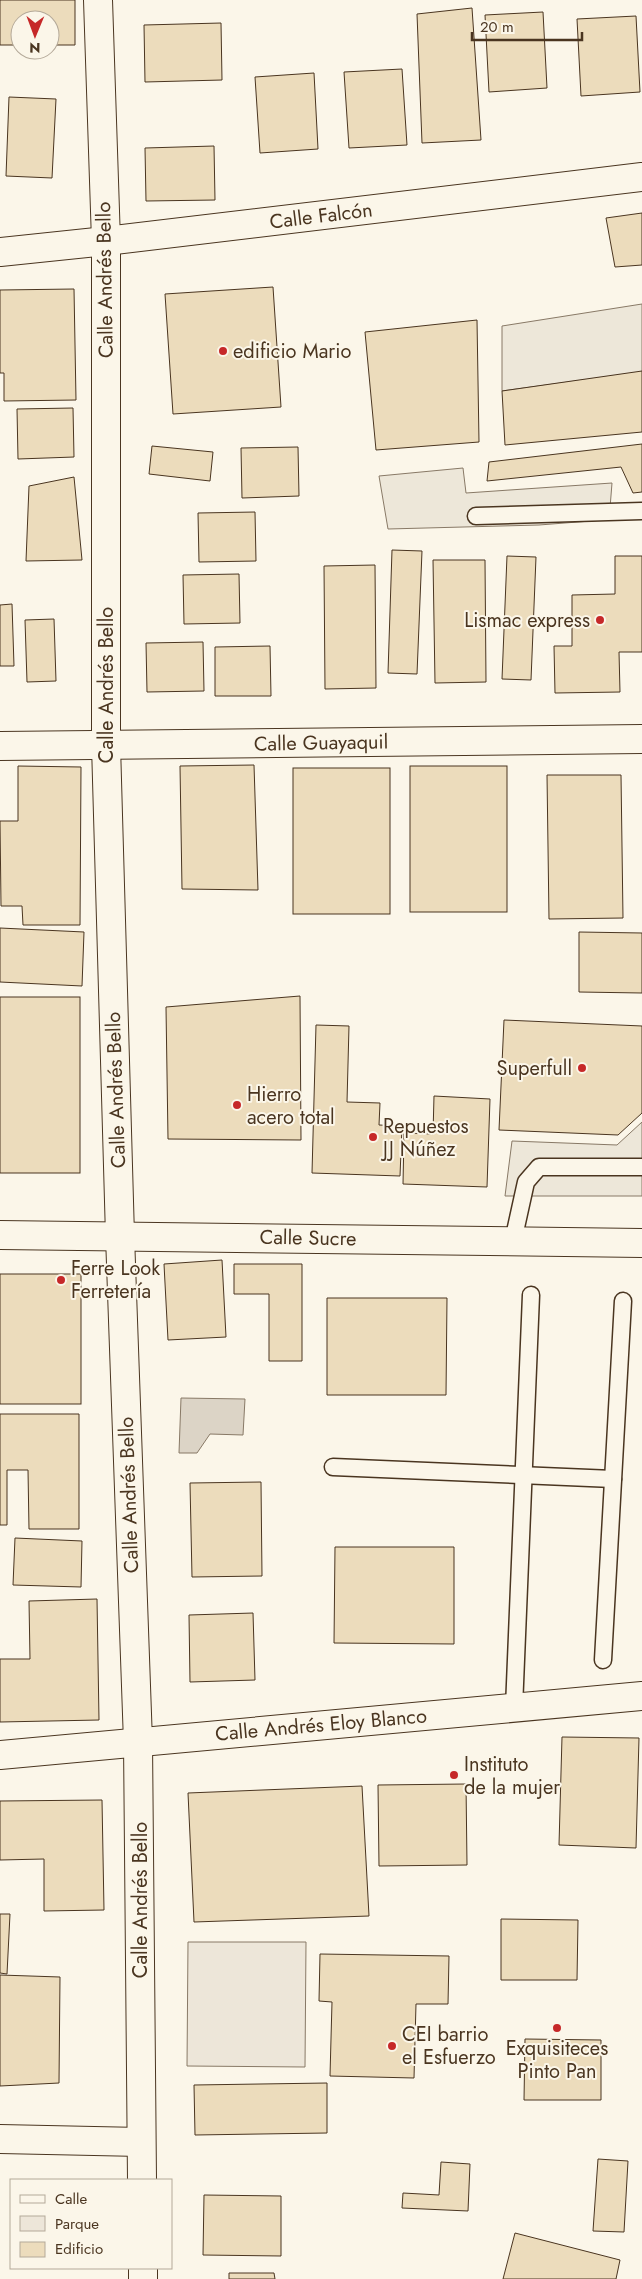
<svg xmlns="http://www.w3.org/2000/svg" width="642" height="2279" font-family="Jost,sans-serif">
<rect width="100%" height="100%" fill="#fbf6e9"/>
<path fill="#ede6d9" stroke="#887966" d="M 188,1942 L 306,1942 L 305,2067 L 187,2066 Z"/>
<g fill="#ede7d9" stroke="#887966">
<path d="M 642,304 L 642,372 L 502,391 L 502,326 Z"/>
<path d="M 463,468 L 466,493 L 612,483 L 610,508 L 642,517 L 539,525 L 388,529 L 379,476 Z"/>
<path d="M 642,1122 L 642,1196 L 505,1196 L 512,1141 L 617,1145 Z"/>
</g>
<path fill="#dcd4c6" stroke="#887966" d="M 181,1398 L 245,1399 L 243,1435 L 210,1434 L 197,1453 L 179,1453 Z"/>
<g fill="#ecdcbc" stroke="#4a3520">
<path d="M 0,0 L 75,0 L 75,45 L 50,45 L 50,20 L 20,20 L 20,45 L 0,45 Z"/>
<path d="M 472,8 L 481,140 L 422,143 L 417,14 Z"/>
<path d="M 543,12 L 547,88 L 489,92 L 485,15 Z"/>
<path d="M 636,16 L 640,92 L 581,96 L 577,19 Z"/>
<path d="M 221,23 L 222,80 L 145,82 L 144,25 Z"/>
<path d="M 402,69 L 407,145 L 349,148 L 344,72 Z"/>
<path d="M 314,73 L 318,149 L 260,153 L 255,77 Z"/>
<path d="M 9,97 L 56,99 L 52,178 L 6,176 Z"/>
<path d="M 214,146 L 215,200 L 146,201 L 145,148 Z"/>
<path d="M 642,213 L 642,265 L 615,267 L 606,218 Z"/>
<path d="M 273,287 L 281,407 L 173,414 L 165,294 Z"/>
<path d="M 74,289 L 76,400 L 4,401 L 4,373 L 0,373 L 0,290 Z"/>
<path d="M 477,320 L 479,442 L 376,450 L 365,332 Z"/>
<path d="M 642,371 L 642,432 L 505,445 L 502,391 Z"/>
<path d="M 73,408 L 74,457 L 18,459 L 17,409 Z"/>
<path d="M 642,444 L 642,492 L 633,493 L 621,467 L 487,481 L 489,462 Z"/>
<path d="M 152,446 L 213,452 L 210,481 L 149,474 Z"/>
<path d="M 298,447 L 299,496 L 242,498 L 241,448 Z"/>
<path d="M 74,477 L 82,560 L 26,561 L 29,486 Z"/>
<path d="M 255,512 L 256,561 L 199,562 L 198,513 Z"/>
<path d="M 392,550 L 422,551 L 417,674 L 388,673 Z"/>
<path d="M 507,556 L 536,557 L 531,680 L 502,679 Z"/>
<path d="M 615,556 L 642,556 L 642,652 L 619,652 L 620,692 L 555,693 L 554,646 L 572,646 L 572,595 L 615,594 Z"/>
<path d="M 433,560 L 485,560 L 486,682 L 435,683 Z"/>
<path d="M 375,565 L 376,688 L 325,689 L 324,566 Z"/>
<path d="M 239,574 L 240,623 L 184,624 L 183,575 Z"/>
<path d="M 12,604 L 14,666 L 0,666 L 0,605 Z"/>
<path d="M 54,619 L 56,681 L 27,682 L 25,620 Z"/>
<path d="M 203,642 L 204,691 L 147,692 L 146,643 Z"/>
<path d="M 270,646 L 271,696 L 215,696 L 215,647 Z"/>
<path d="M 254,765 L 258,890 L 182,889 L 180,766 Z"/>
<path d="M 18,766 L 81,767 L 80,925 L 23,925 L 22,906 L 1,906 L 0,821 L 18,821 Z"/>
<rect x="410" y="766" width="97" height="146"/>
<rect x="293" y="768" width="97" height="146"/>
<path d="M 547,775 L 621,775 L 623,918 L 549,919 Z"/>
<path d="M 0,928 L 84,932 L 82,986 L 0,982 Z"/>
<path d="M 579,932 L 642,933 L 642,993 L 579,992 Z"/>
<path d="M 300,996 L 301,1140 L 168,1139 L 166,1007 Z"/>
<rect x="0" y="997" width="80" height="176"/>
<path d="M 504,1020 L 642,1026 L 642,1113 L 618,1135 L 499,1130 Z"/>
<path d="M 316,1025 L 349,1026 L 347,1102 L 380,1103 L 379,1125 L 402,1126 L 400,1176 L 312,1173 Z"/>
<path d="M 434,1096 L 490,1099 L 487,1187 L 403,1184 L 404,1133 L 433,1134 Z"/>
<path d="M 222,1260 L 226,1337 L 168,1340 L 164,1264 Z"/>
<path d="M 234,1264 L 302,1264 L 302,1361 L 269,1361 L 269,1294 L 234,1294 Z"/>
<rect x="0" y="1274" width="81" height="130"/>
<path d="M 327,1298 L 447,1298 L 446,1395 L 327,1395 Z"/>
<path d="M 0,1414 L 79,1414 L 79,1529 L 29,1529 L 28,1470 L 7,1470 L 7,1525 L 0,1525 Z"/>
<path d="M 261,1482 L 262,1576 L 192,1577 L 190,1483 Z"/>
<path d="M 15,1538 L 82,1541 L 81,1587 L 13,1585 Z"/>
<path d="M 335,1547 L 454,1547 L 454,1644 L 334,1643 Z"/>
<path d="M 97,1599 L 99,1720 L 0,1722 L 0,1659 L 30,1659 L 29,1601 Z"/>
<path d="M 253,1613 L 255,1680 L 190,1682 L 189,1615 Z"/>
<path d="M 562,1737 L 639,1738 L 636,1848 L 559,1845 Z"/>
<path d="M 466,1784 L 467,1865 L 379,1866 L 378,1785 Z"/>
<path d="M 362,1786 L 369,1916 L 194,1922 L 188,1793 Z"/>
<path d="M 102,1800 L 104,1910 L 44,1911 L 44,1859 L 0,1860 L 0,1801 Z"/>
<path d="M 0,1914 L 10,1914 L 7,1974 L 0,1973 Z"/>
<path d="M 501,1919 L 578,1920 L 577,1980 L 501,1980 Z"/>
<path d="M 320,1954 L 449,1956 L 448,2004 L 416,2004 L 414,2078 L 330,2076 L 332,2002 L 319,2001 Z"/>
<path d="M 0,1975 L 60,1977 L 59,2083 L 0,2086 Z"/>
<path d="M 525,2039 L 601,2040 L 601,2100 L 524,2100 Z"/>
<path d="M 327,2083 L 327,2133 L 195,2135 L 194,2085 Z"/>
<path d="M 598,2159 L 628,2161 L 624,2232 L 593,2231 Z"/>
<path d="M 441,2162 L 470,2164 L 468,2211 L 402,2208 L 403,2193 L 439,2195 Z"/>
<path d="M 204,2195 L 281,2196 L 281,2256 L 203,2255 Z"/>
<path d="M 515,2233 L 620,2260 L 616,2279 L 503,2279 Z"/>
<path d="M 229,2273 L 274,2273 L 275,2279 L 229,2279 Z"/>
</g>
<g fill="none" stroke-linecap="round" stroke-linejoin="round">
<g stroke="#4a3520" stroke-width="19">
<g id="lane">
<path d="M 476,516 L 642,511"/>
<path d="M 513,1241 L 526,1182 L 539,1167 L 642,1167"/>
<path d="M 333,1467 L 613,1479"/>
<path d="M 603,1660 L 623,1301"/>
<path d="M 514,1708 L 531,1295"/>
</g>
</g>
<g stroke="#4a3520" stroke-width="30">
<g id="street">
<path d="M 98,0 L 106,241 L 106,745 L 120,1236 L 138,1742 L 142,2180"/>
<path d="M 0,252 L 106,241 L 642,177"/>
<path d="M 0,746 L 642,739"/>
<path d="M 0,1755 L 642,1696"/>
<path d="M 0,2139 L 141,2142"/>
<path d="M 143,2268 L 143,2279"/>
</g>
</g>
<g stroke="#4a3520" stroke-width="30">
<path id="secondary" d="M 0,1235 L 642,1243"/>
</g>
<use href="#lane" stroke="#fbf6e9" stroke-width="16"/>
<use href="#street" stroke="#fbf6e9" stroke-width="28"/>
<use href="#secondary" stroke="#fbf6e9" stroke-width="28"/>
</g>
<g fill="#c62828" stroke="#fbf6e9" stroke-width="2">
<circle cx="223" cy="351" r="5"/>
<circle cx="600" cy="620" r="5"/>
<circle cx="582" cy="1068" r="5"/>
<circle cx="237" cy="1105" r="5"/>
<circle cx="373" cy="1137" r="5"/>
<circle cx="61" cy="1280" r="5"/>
<circle cx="454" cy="1775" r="5"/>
<circle cx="557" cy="2028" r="5"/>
<circle cx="392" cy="2046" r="5"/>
</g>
<g text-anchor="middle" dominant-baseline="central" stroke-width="4" stroke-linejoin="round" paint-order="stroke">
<g font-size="20" fill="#4a3520" stroke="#fbf6e9">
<text transform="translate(321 216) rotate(-7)">Calle Falcón</text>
<text transform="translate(105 280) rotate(-91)">Calle Andrés Bello</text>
<text transform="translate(106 685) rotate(-90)">Calle Andrés Bello</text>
<text transform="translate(321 743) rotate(-1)">Calle Guayaquil</text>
<text transform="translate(116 1090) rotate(-92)">Calle Andrés Bello</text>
<text transform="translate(308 1238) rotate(1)">Calle Sucre</text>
<text transform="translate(129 1495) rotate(-92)">Calle Andrés Bello</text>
<text transform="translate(321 1725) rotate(-5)">Calle Andrés Eloy Blanco</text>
<text transform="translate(140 1900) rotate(-90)">Calle Andrés Bello</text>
</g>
<g font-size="20" fill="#4a3520" stroke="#fbf6e9" text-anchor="start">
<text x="233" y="351">edificio Mario</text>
<text x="590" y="620" text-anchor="end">Lismac express</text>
<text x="572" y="1068" text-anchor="end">Superfull</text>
<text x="247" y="1094">Hierro<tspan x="247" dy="23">acero total</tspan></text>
<text x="383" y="1126">Repuestos<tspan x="383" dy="23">JJ Núñez</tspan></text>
<text x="71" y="1268">Ferre Look<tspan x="71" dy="23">Ferretería</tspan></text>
<text x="464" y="1764">Instituto<tspan x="464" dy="23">de la mujer</tspan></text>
<text x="402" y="2034">CEI barrio<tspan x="402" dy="23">el Esfuerzo</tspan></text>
<text x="557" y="2048" text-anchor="middle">Exquisiteces<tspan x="557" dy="23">Pinto Pan</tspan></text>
</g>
</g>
<rect x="10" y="2179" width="162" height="90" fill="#fbf6e9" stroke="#b4a999"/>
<rect x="20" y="2195" width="25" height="8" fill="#fbf6e9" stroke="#b4a999"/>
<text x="55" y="2204" font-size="15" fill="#4a3520">Calle</text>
<rect x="20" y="2216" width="25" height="15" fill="#ede6d9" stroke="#b4a999"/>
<text x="55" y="2229" font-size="15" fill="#4a3520">Parque</text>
<rect x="20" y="2242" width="25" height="15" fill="#ecdcbc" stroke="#b4a999"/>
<text x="55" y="2254" font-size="15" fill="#4a3520">Edificio</text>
<g transform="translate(35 35) rotate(181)"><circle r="24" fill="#fbf6e9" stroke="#b4a999"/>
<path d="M0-4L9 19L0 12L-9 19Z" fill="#c62828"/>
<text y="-8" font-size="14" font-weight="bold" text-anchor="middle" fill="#4a3520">N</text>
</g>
<path d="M472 32v8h110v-8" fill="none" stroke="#4a3520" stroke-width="2.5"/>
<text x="480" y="32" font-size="15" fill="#4a3520" stroke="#fbf6e9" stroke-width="4" paint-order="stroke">20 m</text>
</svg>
